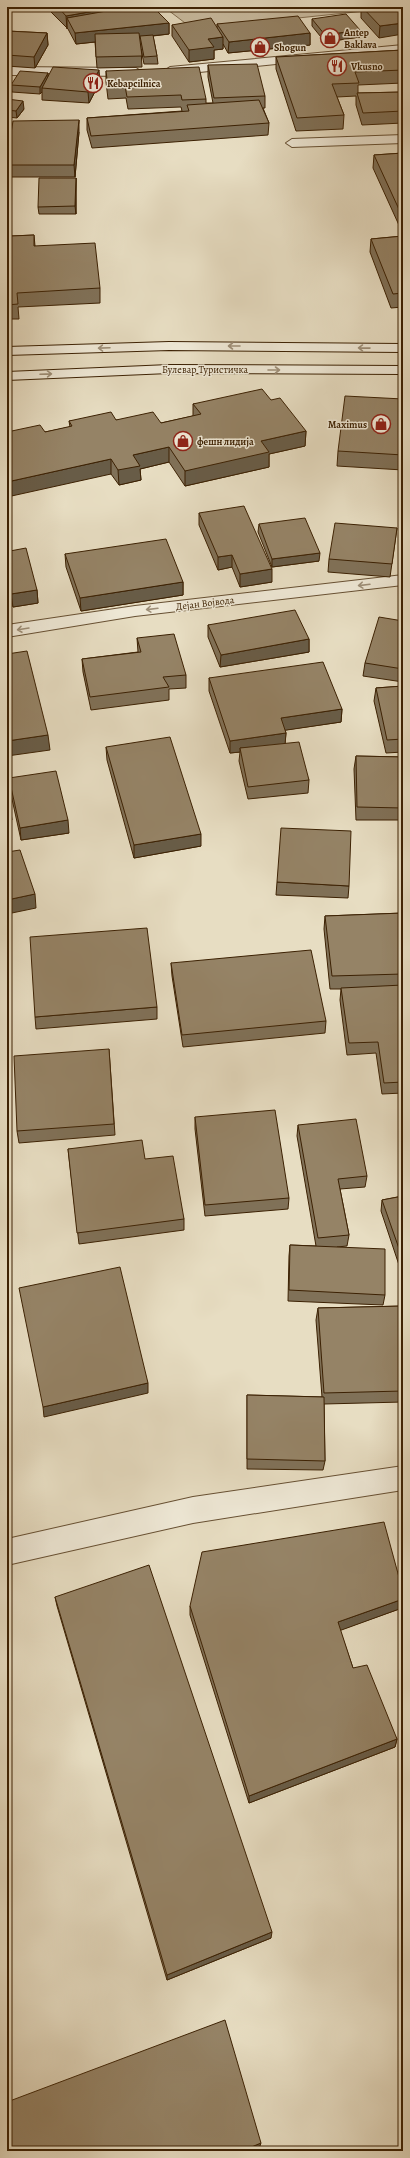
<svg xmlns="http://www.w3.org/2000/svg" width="410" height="2158" font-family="Alegreya,serif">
<rect width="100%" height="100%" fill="#e7ddc2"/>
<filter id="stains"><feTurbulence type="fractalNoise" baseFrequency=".005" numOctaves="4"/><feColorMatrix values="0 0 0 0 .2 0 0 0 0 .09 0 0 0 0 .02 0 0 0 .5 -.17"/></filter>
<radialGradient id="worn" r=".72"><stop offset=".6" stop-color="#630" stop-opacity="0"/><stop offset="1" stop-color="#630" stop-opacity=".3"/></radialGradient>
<path fill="#cabda2" stroke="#836f52" d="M 164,7 L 403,7 L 193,29 Z"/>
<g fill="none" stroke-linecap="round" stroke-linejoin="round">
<g stroke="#675033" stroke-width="2">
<g id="pedestrian">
<path d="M 403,45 L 403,51 L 170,75 L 164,71 L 170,67 Z"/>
<path d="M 7,67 L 136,68 L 142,72 L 136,76 L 7,75 Z"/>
</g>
</g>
<g stroke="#675033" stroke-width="2">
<g id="minor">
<path d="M 403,135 L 403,143 L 292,147 L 286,143 L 292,139 Z"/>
<path d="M 403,575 L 403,585 L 135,616 L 7,637 L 7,625 L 135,606 Z"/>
<path d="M 403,1466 L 403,1490 L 193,1523 L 7,1565 L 7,1539 L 193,1497 Z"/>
</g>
</g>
<g stroke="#3c2103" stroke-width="2">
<g id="secondary">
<path d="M 169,342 L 403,344 L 403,352 L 169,350 L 7,355 L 7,347 Z"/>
<path d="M 169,365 L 403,366 L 403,374 L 169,373 L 7,380 L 7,372 Z"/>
</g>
</g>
<use href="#pedestrian" fill="#efe9d7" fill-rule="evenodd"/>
<use href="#minor" fill="#efe9d7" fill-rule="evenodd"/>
<use href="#secondary" fill="#efe9d7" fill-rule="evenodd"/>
</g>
<g fill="#807158" stroke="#3c2103">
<path d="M 48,7 L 153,7 L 169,23 L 169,34 L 153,36 L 157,56 L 158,64 L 144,64 L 141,49 L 142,67 L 97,68 L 95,42 L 76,44 L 68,29 L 48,9 Z"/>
<path d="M 361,7 L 403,7 L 379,38 L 361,18 Z"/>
<path d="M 312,19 L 360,30 L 360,37 L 325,42 L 312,26 Z"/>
<path d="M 217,24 L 310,33 L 310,45 L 228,53 L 223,44 L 223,49 L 214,50 L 214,59 L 189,62 L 172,36 L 172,25 L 217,29 Z"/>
<path d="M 7,31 L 47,33 L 48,45 L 35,68 L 7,66 Z"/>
<path d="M 403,50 L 403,83 L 358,85 L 358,93 L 403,92 L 403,123 L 362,125 L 356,105 L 356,96 L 337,97 L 344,115 L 343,129 L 296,131 L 276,69 L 276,57 Z"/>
<path d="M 208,65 L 265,96 L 265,108 L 263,108 L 269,123 L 268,135 L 92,148 L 87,130 L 87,118 L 182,111 L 181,107 L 128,109 L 126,98 L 108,99 L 106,82 L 106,71 L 206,99 L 206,103 L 213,103 L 208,77 Z"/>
<path d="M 48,73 L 48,76 L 100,82 L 89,103 L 42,100 L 42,92 L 40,94 L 12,92 L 11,85 Z"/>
<path d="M 7,99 L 24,109 L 17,118 L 7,117 Z"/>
<path d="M 79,132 L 75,177 L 7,177 L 7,158 Z"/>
<path d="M 403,153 L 403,234 L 373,168 L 374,155 Z"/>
<path d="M 76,178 L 76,214 L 39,214 L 38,207 Z"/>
<path d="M 7,229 L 12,236 L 34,235 L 35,246 L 100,288 L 100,303 L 18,307 L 19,319 L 7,319 Z"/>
<path d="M 403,236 L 403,307 L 391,308 L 370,252 L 371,239 Z"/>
<path d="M 403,399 L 403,470 L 337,466 L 338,451 Z"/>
<path d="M 271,400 L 306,431 L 305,446 L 269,454 L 269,467 L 185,486 L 169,462 L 140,469 L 141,480 L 119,485 L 111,474 L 45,432 L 70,427 L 69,421 L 116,420 L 161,423 L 193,416 L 193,404 Z"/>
<path d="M 199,513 L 272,582 L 240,587 L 232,567 L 218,570 L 199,525 Z"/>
<path d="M 259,524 L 319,561 L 272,567 L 258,532 Z"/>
<path d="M 397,528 L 390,577 L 328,572 L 329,559 Z"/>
<path d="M 7,540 L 10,551 L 37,590 L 38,603 L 13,607 L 11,599 L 7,600 Z"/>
<path d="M 65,554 L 183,582 L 183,595 L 81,611 L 66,567 Z"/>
<path d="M 403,621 L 403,682 L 363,676 L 365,663 Z"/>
<path d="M 208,625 L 309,639 L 309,652 L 220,667 L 208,637 Z"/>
<path d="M 137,638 L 186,675 L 186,688 L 169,689 L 169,700 L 91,710 L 83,672 L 82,659 L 138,652 Z"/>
<path d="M 209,678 L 342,709 L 341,722 L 285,730 L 286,733 L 285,743 L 309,780 L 308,793 L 248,799 L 239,761 L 240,752 L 230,753 L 209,691 Z"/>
<path d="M 403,686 L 403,752 L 386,753 L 374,701 L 376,688 Z"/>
<path d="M 106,747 L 201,846 L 134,858 L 107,760 Z"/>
<path d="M 356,756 L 403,757 L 403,820 L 356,820 L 354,769 Z"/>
<path d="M 9,778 L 69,833 L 21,840 L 10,790 Z"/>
<path d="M 277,882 L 349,886 L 348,898 L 276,895 Z"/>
<path d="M 403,913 L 403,1093 L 382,1094 L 376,1053 L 347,1055 L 340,1000 L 341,989 L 330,989 L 324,929 L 325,916 Z"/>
<path d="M 171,963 L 326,1021 L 325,1033 L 183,1047 L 172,976 Z"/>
<path d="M 157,1007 L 157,1019 L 36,1029 L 35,1017 Z"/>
<path d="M 109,1049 L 115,1135 L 19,1143 L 17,1131 Z"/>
<path d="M 195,1117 L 289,1198 L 288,1209 L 205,1216 L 195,1129 Z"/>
<path d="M 298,1125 L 367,1176 L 365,1187 L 340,1189 L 349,1235 L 347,1246 L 337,1247 L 385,1295 L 383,1305 L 288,1301 L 289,1256 L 290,1245 L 316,1246 L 297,1136 Z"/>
<path d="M 68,1149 L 145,1159 L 184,1219 L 184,1230 L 79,1244 Z"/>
<path d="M 403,1196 L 403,1277 L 381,1211 L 382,1200 Z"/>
<path d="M 403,1306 L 403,1402 L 324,1404 L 325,1461 L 323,1470 L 247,1469 L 247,1395 L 322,1397 L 316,1320 L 318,1308 Z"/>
<path d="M 55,1597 L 271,1938 L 167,1980 L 57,1606 Z"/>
<path d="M 190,1606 L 402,1608 L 340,1630 L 353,1668 L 397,1739 L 395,1747 L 249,1803 L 190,1615 Z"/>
</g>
<g fill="#685c47" stroke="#3c2103">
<path d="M 117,7 L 150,7 L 67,18 L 67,29 L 66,16 Z"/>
<path d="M 169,23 L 169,34 L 76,44 L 75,33 Z"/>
<path d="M 403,23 L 403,34 L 379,38 L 380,26 Z"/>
<path d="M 360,30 L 360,37 L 325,42 L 325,35 Z"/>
<path d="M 47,33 L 48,45 L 35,68 L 34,57 Z"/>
<path d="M 310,33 L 310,45 L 228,53 L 229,42 Z"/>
<path d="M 223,37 L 223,49 L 214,50 L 214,59 L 189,62 L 189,50 L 208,39 Z"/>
<path d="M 99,70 L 100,82 L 89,103 L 88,92 Z"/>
<path d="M 11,72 L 11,79 L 7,88 L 7,79 Z"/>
<path d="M 48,73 L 48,81 L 42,88 L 42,92 L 40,94 L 40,87 Z"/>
<path d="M 23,101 L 24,109 L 17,118 L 16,111 Z"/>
<path d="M 79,120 L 79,132 L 75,177 L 74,165 Z"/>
<path d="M 76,178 L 76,214 L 75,206 Z"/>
<path d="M 306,431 L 305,446 L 269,454 L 269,467 L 185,486 L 185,471 L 261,441 Z"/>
<path d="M 169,447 L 169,462 L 140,469 L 141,480 L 119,485 L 118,470 L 133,455 Z"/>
<path d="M 111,459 L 111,474 L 7,497 L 7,482 Z"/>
<path d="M 320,553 L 319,561 L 272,567 L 272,559 Z"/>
<path d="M 232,555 L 232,567 L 218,570 L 218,557 Z"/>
<path d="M 272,569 L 272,582 L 240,587 L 240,574 Z"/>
<path d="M 183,582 L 183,595 L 81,611 L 80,598 Z"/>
<path d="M 7,587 L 10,587 L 11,599 L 7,600 Z"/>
<path d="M 37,590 L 38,603 L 13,607 L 11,594 Z"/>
<path d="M 309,639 L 309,652 L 220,667 L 221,655 Z"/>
<path d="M 342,709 L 341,722 L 280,731 L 281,718 Z"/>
<path d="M 286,733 L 285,745 L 240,748 L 240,752 L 230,753 L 230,741 Z"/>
<path d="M 48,735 L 50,750 L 7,756 L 7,741 Z"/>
<path d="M 7,805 L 10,805 L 12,820 L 7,820 Z"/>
<path d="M 68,820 L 69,833 L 21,840 L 20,828 Z"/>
<path d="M 201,834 L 201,846 L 134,858 L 134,845 Z"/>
<path d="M 35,894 L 36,908 L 7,914 L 7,900 Z"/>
<path d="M 148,1383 L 148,1393 L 44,1417 L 43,1407 Z"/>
<path d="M 403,1599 L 403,1605 L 402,1608 L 336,1632 L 338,1622 Z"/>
<path d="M 397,1739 L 395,1747 L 249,1803 L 249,1796 Z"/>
<path d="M 272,1932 L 271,1938 L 167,1980 L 167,1975 Z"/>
<path d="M 261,2143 L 260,2146 L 248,2151 L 242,2151 Z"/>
</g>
<g fill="#958366" stroke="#3c2103">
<path d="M 58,7 L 117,7 L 66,16 Z"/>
<path d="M 129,7 L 153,7 L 169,23 L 75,33 L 67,18 Z"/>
<path d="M 362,7 L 403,7 L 403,23 L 380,26 Z"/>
<path d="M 346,14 L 360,30 L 325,35 L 312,19 Z"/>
<path d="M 298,16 L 310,33 L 229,42 L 217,24 Z"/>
<path d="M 211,18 L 223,37 L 208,39 L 214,47 L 189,50 L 172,25 Z"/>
<path d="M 7,31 L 47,33 L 34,57 L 7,55 Z"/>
<path d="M 139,33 L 142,56 L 96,57 L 95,34 Z"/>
<path d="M 153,35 L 157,56 L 144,57 L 140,36 Z"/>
<path d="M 403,50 L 403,70 L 355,72 L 359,83 L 332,84 L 344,115 L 297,118 L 276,57 Z"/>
<path d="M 257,64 L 265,96 L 214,98 L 208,65 Z"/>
<path d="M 53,67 L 99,70 L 88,92 L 42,88 Z"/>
<path d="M 199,67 L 206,99 L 182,100 L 181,95 L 127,97 L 125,86 L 108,87 L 106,71 Z"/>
<path d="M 20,71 L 48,73 L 40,87 L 11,85 Z"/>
<path d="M 7,72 L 11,72 L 7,79 Z"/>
<path d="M 403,92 L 403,111 L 363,113 L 357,93 Z"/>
<path d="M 7,99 L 23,101 L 16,111 L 7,110 Z"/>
<path d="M 259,100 L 269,123 L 91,136 L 87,118 L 189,111 L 187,105 Z"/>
<path d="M 79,120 L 74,165 L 7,165 L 7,158 L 13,121 Z"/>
<path d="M 403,153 L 403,218 L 374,155 Z"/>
<path d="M 39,178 L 76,178 L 75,206 L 38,207 Z"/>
<path d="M 7,229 L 11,229 L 11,236 L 34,235 L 34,246 L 95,243 L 100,288 L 17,293 L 18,304 L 7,305 Z"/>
<path d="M 403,236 L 403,293 L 393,294 L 371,239 Z"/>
<path d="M 262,389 L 271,400 L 280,398 L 306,431 L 261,441 L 269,452 L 185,471 L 169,447 L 133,455 L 140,466 L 118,470 L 111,459 L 7,482 L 7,432 L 40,425 L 45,432 L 72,426 L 69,421 L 111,412 L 116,420 L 153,412 L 161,423 L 201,414 L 193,404 Z"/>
<path d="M 345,396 L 403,399 L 403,455 L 338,451 Z"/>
<path d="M 244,506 L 272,569 L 240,574 L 232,555 L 218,557 L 199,513 Z"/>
<path d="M 305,518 L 320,553 L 272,559 L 259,524 Z"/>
<path d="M 335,523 L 397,528 L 392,564 L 329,559 Z"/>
<path d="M 166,539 L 183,582 L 80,598 L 65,554 Z"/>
<path d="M 7,540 L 10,551 L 26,548 L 37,590 L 11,594 L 10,587 L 7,587 Z"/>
<path d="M 295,610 L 309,639 L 221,655 L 208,625 Z"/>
<path d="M 379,617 L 403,621 L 403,669 L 365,663 Z"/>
<path d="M 174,634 L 186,675 L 163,677 L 169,687 L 90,697 L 82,659 L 141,652 L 137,638 Z"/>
<path d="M 27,651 L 48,735 L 7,741 L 7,654 Z"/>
<path d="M 323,662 L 342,709 L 281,718 L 286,733 L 230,741 L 209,678 Z"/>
<path d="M 403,686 L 403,739 L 387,740 L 376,688 Z"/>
<path d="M 170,737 L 201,834 L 134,845 L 106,747 Z"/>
<path d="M 299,742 L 309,780 L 248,787 L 240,748 Z"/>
<path d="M 356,756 L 403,757 L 403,808 L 357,807 Z"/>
<path d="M 56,771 L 68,820 L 20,828 L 9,778 Z"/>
<path d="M 7,793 L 10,805 L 7,805 Z"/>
<path d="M 281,828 L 351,831 L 349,886 L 277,882 Z"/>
<path d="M 20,850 L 35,894 L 7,900 L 7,852 Z"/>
<path d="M 403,913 L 403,974 L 332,976 L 325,916 Z"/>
<path d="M 147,928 L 157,1007 L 35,1017 L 30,937 Z"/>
<path d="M 311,950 L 326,1021 L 182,1035 L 171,963 Z"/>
<path d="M 403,985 L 403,1082 L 384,1083 L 378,1042 L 349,1043 L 341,988 Z"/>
<path d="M 109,1049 L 114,1124 L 17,1131 L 14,1056 Z"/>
<path d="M 275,1110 L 289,1198 L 205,1205 L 195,1117 Z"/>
<path d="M 356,1119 L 367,1176 L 338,1179 L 349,1235 L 318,1238 L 298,1125 Z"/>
<path d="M 142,1140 L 145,1159 L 173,1156 L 184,1219 L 77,1233 L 68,1149 Z"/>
<path d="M 403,1196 L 403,1260 L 382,1200 Z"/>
<path d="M 290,1245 L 385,1249 L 385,1295 L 289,1290 Z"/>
<path d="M 120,1267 L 148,1383 L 43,1407 L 19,1288 Z"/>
<path d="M 403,1306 L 403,1391 L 324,1393 L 318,1308 Z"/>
<path d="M 247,1395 L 324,1397 L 325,1461 L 247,1459 Z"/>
<path d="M 384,1522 L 403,1592 L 403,1599 L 338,1622 L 353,1668 L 367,1665 L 397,1739 L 249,1796 L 190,1606 L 202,1552 Z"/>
<path d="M 149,1565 L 272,1932 L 167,1975 L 55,1597 Z"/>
<path d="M 225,2020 L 261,2143 L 242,2151 L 7,2151 L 7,2102 Z"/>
</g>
<defs><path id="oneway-shaft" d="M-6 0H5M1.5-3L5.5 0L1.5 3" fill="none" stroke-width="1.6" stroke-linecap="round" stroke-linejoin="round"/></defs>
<g stroke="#9e8f78">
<use href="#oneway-shaft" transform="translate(234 346) rotate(-180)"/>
<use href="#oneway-shaft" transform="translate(104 348) rotate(178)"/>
<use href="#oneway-shaft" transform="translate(364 348) rotate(-179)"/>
<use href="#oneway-shaft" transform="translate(274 370)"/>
<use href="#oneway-shaft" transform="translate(46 374) rotate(-2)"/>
<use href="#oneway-shaft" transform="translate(364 585) rotate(173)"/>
<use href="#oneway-shaft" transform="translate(152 609) rotate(173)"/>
<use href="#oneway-shaft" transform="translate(23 629) rotate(171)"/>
</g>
<defs>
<g id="shop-ring" transform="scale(1)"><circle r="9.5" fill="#efe9d7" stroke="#8f2418" stroke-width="1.5"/><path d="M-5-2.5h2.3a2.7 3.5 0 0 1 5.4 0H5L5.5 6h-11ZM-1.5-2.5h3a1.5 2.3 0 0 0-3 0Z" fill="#8f2418"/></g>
<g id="restaurant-ring" transform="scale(1)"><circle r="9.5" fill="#efe9d7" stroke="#8f2418" stroke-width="1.5"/><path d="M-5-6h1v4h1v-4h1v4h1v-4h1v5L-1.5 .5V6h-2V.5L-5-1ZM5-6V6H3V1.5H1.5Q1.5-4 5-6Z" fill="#8f2418"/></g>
</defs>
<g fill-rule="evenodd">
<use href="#shop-ring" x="330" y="38"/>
<use href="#shop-ring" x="260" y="47"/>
<use href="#restaurant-ring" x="337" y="66"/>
<use href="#restaurant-ring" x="93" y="83"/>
<use href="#shop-ring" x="381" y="424"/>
<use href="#shop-ring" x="183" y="441"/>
</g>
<g text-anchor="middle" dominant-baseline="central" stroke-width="3" stroke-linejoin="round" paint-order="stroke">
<g font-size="10" font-weight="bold" fill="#3c2103" stroke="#efe9d7" text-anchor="start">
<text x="344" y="32">Antep<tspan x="344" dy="12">Baklava</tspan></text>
<text x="274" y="47">Shogun</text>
<text x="351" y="66">Vkusno</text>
<text x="107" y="83">Kebapcilnica</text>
<text x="367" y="424" text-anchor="end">Maximus</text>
<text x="197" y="441">фешн лидија</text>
</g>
<g font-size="10" fill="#3c2103" stroke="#efe9d7">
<text x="205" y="369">Булевар Туристичка</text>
<text transform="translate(205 603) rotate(-7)">Дејан Војвода</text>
</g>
</g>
<rect width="410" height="2158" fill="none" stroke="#e7ddc2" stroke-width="24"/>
<rect x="8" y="8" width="394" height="2142" fill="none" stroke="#3c2103" stroke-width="2"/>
<rect x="12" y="12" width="386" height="2134" fill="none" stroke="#3c2103"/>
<rect width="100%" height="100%" filter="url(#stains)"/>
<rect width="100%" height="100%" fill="url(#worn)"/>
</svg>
